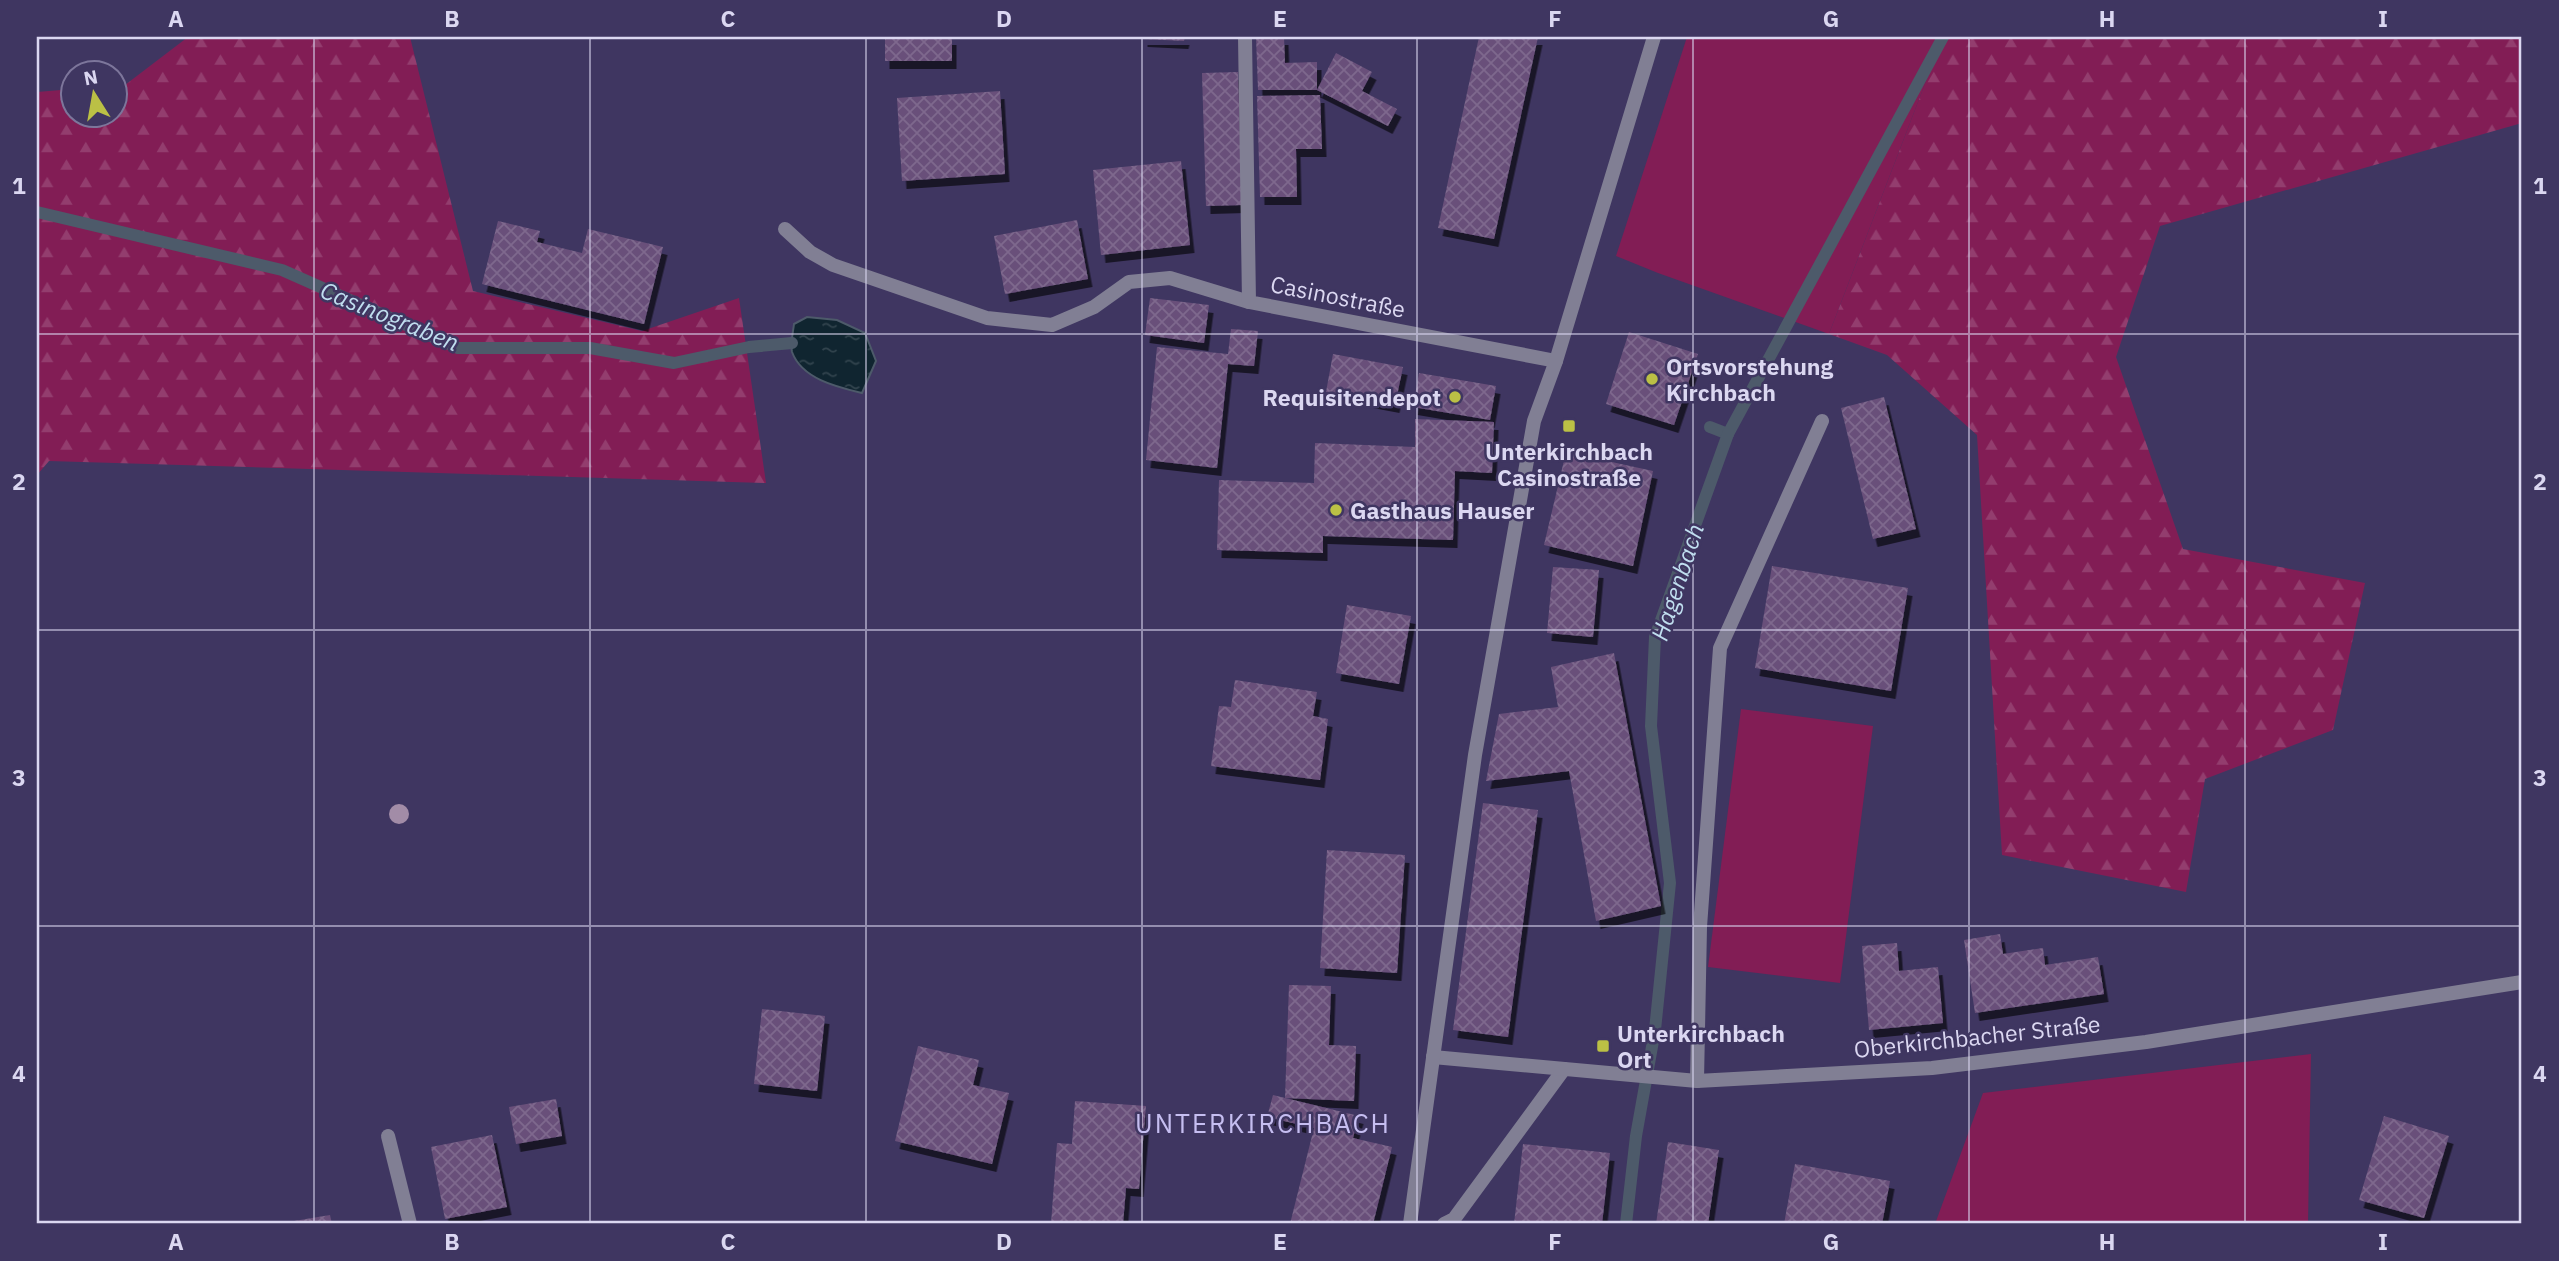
<svg xmlns="http://www.w3.org/2000/svg" width="2559" height="1261" font-family="'IBM Plex Sans',sans-serif">
<defs>
<pattern id="forest-firs" width="22" height="20" patternUnits="userSpaceOnUse" patternTransform="scale(1.75)"><rect width="22" height="20" fill="#821d55"/><path d="M5 1l3.5 6h-7zM16 11l3.5 6h-7z" fill="#933d6e"/></pattern>
<pattern id="water-ripples" width="26" height="14" patternUnits="userSpaceOnUse" patternTransform="scale(1.75)"><rect width="26" height="14" fill="#102530"/><path d="M2 4q2-2 4 0t4 0M15 11q2-2 4 0t4 0" fill="none" stroke="#32444e"/></pattern>
<pattern id="building-cross-hatch" width="8" height="8" patternUnits="userSpaceOnUse" patternTransform="scale(1.75)"><rect width="8" height="8" fill="#69507a"/><path d="M0 0l8 8M0 8l8-8" fill="none" stroke="#7e688d"/></pattern>
<filter id="shadow"><feDropShadow dx="4.5" dy="8" stdDeviation="0" flood-color="#0009"/></filter>
</defs>
<rect width="100%" height="100%" fill="#3f3661"/>
<g fill="#821d55">
<path d="M 1687,37 L 1943,37 L 1829,334 L 1658,273 L 1616,256 Z"/>
<path d="M 1741,709 L 1873,726 L 1840,983 L 1708,967 Z"/>
<path d="M 2311,1054 L 2308,1224 L 1935,1224 L 1983,1093 Z"/>
</g>
<g fill="url(#forest-firs)">
<path d="M 188,37 L 410,37 L 473,291 L 642,331 L 739,298 L 766,483 L 49,461 L 37,475 L 37,92 L 73,89 L 74,116 L 116,116 L 116,86 L 125,85 Z"/>
<path d="M 1943,37 L 2522,37 L 2522,123 L 2160,226 L 2116,357 L 2183,549 L 2365,583 L 2333,730 L 2205,779 L 2186,892 L 2002,855 L 1977,435 L 1887,355 L 1829,334 Z"/>
</g>
<path fill="url(#water-ripples)" stroke="#4d5a6a" stroke-width="2" d="M 807,317 L 837,320 L 865,333 L 876,361 L 862,393 C 837,387 802,379 792,352 C 790,344 793,333 794,324 Z"/>
<g fill="none" stroke-linecap="round" stroke-linejoin="round">
<g stroke="#4d5a6a" stroke-width="12">
<path d="M 37,212 L 282,270 L 458,348 L 590,348 L 674,363 L 749,347 L 792,343"/>
<path d="M 1710,427 L 1728,434"/>
<path d="M 1626,1224 L 1636,1136 L 1655,1030 L 1670,883 L 1651,726 L 1655,637 L 1728,434 L 1943,37"/>
</g>
</g>
<g fill="url(#building-cross-hatch)" filter="url(#shadow)">
<rect x="885" y="37" width="67" height="24"/>
<path d="M 1143,37 L 1185,37 L 1184,41 L 1143,39 Z"/>
<path d="M 1256,37 L 1284,37 L 1285,63 L 1317,62 L 1317,90 L 1258,90 Z"/>
<path d="M 1479,37 L 1538,37 L 1494,239 L 1438,228 Z"/>
<path d="M 1336,53 L 1372,72 L 1362,91 L 1397,109 L 1388,126 L 1317,90 Z"/>
<path d="M 1238,72 L 1242,205 L 1206,206 L 1202,73 Z"/>
<path d="M 1000,91 L 1005,174 L 902,181 L 897,98 Z"/>
<path d="M 1320,95 L 1322,149 L 1296,149 L 1297,197 L 1260,197 L 1257,96 Z"/>
<path d="M 1181,161 L 1190,245 L 1101,255 L 1093,170 Z"/>
<path d="M 1077,220 L 1088,279 L 1005,294 L 994,236 Z"/>
<path d="M 498,221 L 540,231 L 537,242 L 582,253 L 588,229 L 663,247 L 644,324 L 482,284 Z"/>
<path d="M 1150,298 L 1209,305 L 1204,343 L 1145,335 Z"/>
<path d="M 1231,329 L 1258,331 L 1254,366 L 1228,364 L 1217,468 L 1146,460 L 1157,347 L 1228,354 Z"/>
<path d="M 1629,332 L 1698,354 L 1674,425 L 1606,404 Z"/>
<path d="M 1333,354 L 1403,367 L 1395,405 L 1326,392 Z"/>
<path d="M 1419,373 L 1496,386 L 1490,420 L 1413,407 Z"/>
<path d="M 1884,397 L 1916,529 L 1873,539 L 1841,408 Z"/>
<path d="M 1415,419 L 1494,422 L 1492,473 L 1455,471 L 1453,540 L 1323,536 L 1323,553 L 1217,550 L 1219,480 L 1314,483 L 1315,443 L 1415,447 Z"/>
<path d="M 1566,452 L 1653,471 L 1633,566 L 1544,545 Z"/>
<path d="M 1772,566 L 1908,588 L 1891,691 L 1755,668 Z"/>
<path d="M 1553,567 L 1599,570 L 1593,637 L 1547,633 Z"/>
<path d="M 1347,605 L 1411,616 L 1399,684 L 1336,673 Z"/>
<path d="M 1614,653 L 1661,906 L 1596,921 L 1569,771 L 1486,781 L 1499,714 L 1558,707 L 1551,667 Z"/>
<path d="M 1235,680 L 1317,692 L 1313,716 L 1328,719 L 1320,780 L 1211,766 L 1219,706 L 1231,707 Z"/>
<path d="M 1483,803 L 1538,810 L 1508,1037 L 1453,1030 Z"/>
<path d="M 1327,850 L 1405,855 L 1397,973 L 1320,968 Z"/>
<path d="M 2000,934 L 2003,954 L 2043,948 L 2045,965 L 2098,957 L 2104,994 L 1975,1013 L 1964,940 Z"/>
<path d="M 1897,943 L 1899,971 L 1938,967 L 1943,1023 L 1869,1030 L 1862,946 Z"/>
<path d="M 1289,985 L 1331,986 L 1329,1045 L 1356,1046 L 1354,1101 L 1285,1098 L 1359,1116 L 1353,1138 L 1392,1147 L 1373,1224 L 1290,1224 L 1314,1128 L 1267,1117 L 1273,1095 L 1285,1098 Z"/>
<path d="M 762,1009 L 825,1016 L 817,1091 L 754,1084 Z"/>
<path d="M 918,1046 L 979,1060 L 973,1085 L 1009,1093 L 992,1164 L 895,1141 Z"/>
<path d="M 556,1099 L 562,1136 L 516,1144 L 509,1107 Z"/>
<path d="M 1075,1101 L 1146,1106 L 1139,1189 L 1126,1188 L 1123,1224 L 1051,1224 L 1057,1143 L 1072,1144 Z"/>
<path d="M 2384,1116 L 2449,1136 L 2424,1218 L 2359,1200 Z"/>
<path d="M 492,1135 L 507,1207 L 445,1219 L 431,1147 Z"/>
<path d="M 1668,1142 L 1719,1150 L 1708,1224 L 1656,1224 Z"/>
<path d="M 1523,1144 L 1610,1153 L 1602,1224 L 1514,1224 Z"/>
<path d="M 1795,1164 L 1890,1181 L 1882,1224 L 1784,1224 Z"/>
<path d="M 330,1215 L 332,1224 L 283,1224 L 282,1223 Z"/>
</g>
<g fill="none" stroke-linecap="round" stroke-linejoin="round">
<g stroke="#817f94" stroke-width="14">
<path d="M 785,229 L 810,252 L 833,265 L 987,318 L 1052,325 L 1094,307 L 1129,282 L 1170,278 L 1249,302"/>
<path d="M 1697,1081 L 1700,927 L 1720,648 L 1822,421"/>
<path d="M 1444,1224 L 1454,1219 L 1564,1069"/>
</g>
<g stroke="#817f94" stroke-width="14">
<path d="M 1245,37 L 1249,302 L 1556,361"/>
<path d="M 388,1136 L 410,1224"/>
</g>
<g stroke="#817f94" stroke-width="14">
<path d="M 1433,1057 L 1697,1081 L 1932,1068 L 2146,1042 L 2522,982"/>
<path d="M 1410,1224 L 1475,755 L 1534,421 L 1556,361 L 1654,37"/>
</g>
</g>
<circle fill="#a28ca7" cx="399" cy="814" r="10"/>
<path fill="none" stroke="#dbd7f1" stroke-width="2" stroke-opacity="0.55" d="M 314,37 L 314,1224M 590,37 L 590,1224M 866,37 L 866,1224M 1142,37 L 1142,1224M 1417,37 L 1417,1224M 1693,37 L 1693,1224M 1969,37 L 1969,1224M 2245,37 L 2245,1224M 37,334 L 2522,334M 37,630 L 2522,630M 37,926 L 2522,926"/>
<g fill="#bbc045" stroke="#3f3661" stroke-width="2.5">
<circle cx="1652" cy="379" r="7"/>
<circle cx="1455" cy="397" r="7"/>
<rect x="1562" y="419" width="14" height="14" rx="3.5"/>
<circle cx="1336" cy="510" r="7"/>
<rect x="1596" y="1039" width="14" height="14" rx="3.5"/>
</g>
<g text-anchor="middle" dominant-baseline="central" stroke-width="5" stroke-linejoin="round" paint-order="stroke">
<g font-size="23" fill="#dbd7f1" stroke="#3f3661">
<text transform="translate(1338 296) rotate(11)">Casinostraße</text>
<text transform="translate(1977 1036) rotate(-6)">Oberkirchbacher Straße</text>
</g>
<g font-size="23" font-weight="bold" fill="#dbd7f1" stroke="#3f3661" text-anchor="start">
<text x="1666" y="366">Ortsvorstehung<tspan x="1666" dy="26">Kirchbach</tspan></text>
<text x="1441" y="397" text-anchor="end">Requisitendepot</text>
<text x="1569" y="451" text-anchor="middle">Unterkirchbach<tspan x="1569" dy="26">Casinostraße</tspan></text>
<text x="1350" y="510">Gasthaus Hauser</text>
<text x="1617" y="1033">Unterkirchbach<tspan x="1617" dy="26">Ort</tspan></text>
</g>
<g font-size="24" font-style="italic" fill="#c0deef" stroke="#3f3661">
<text transform="translate(390 316) rotate(22)">Casinograben</text>
<text transform="translate(1677 582) rotate(-72)">Hagenbach</text>
</g>
<g font-size="26" letter-spacing="2" fill="#c6bef1" stroke="#3f3661">
<text x="1263" y="1123">UNTERKIRCHBACH</text>
</g>
</g>
<rect width="2559" height="1261" fill="none" stroke="#3f3661" stroke-width="77"/>
<g transform="translate(94 94) rotate(349)"><circle r="33" fill="#3f3661" stroke="#7d769b" stroke-width="2"/>
<path d="M0-5L12 26L0 18L-12 26Z" fill="#bbc045"/>
<text y="-10" font-size="19" font-weight="bold" text-anchor="middle" fill="#dbd7f1">N</text>
</g>
<rect x="38" y="38" width="2482" height="1184" fill="none" stroke="#dbd7f1" stroke-width="2.5"/>
<g font-size="23" text-anchor="middle" font-weight="bold" fill="#dbd7f1">
<text x="176" y="27">A</text>
<text x="452" y="27">B</text>
<text x="728" y="27">C</text>
<text x="1004" y="27">D</text>
<text x="1280" y="27">E</text>
<text x="1555" y="27">F</text>
<text x="1831" y="27">G</text>
<text x="2107" y="27">H</text>
<text x="2383" y="27">I</text>
<text x="19" y="194">1</text>
<text x="2540" y="194">1</text>
<text x="19" y="490">2</text>
<text x="2540" y="490">2</text>
<text x="19" y="786">3</text>
<text x="2540" y="786">3</text>
<text x="19" y="1082">4</text>
<text x="2540" y="1082">4</text>
<text x="176" y="1250">A</text>
<text x="452" y="1250">B</text>
<text x="728" y="1250">C</text>
<text x="1004" y="1250">D</text>
<text x="1280" y="1250">E</text>
<text x="1555" y="1250">F</text>
<text x="1831" y="1250">G</text>
<text x="2107" y="1250">H</text>
<text x="2383" y="1250">I</text>
</g>
</svg>
